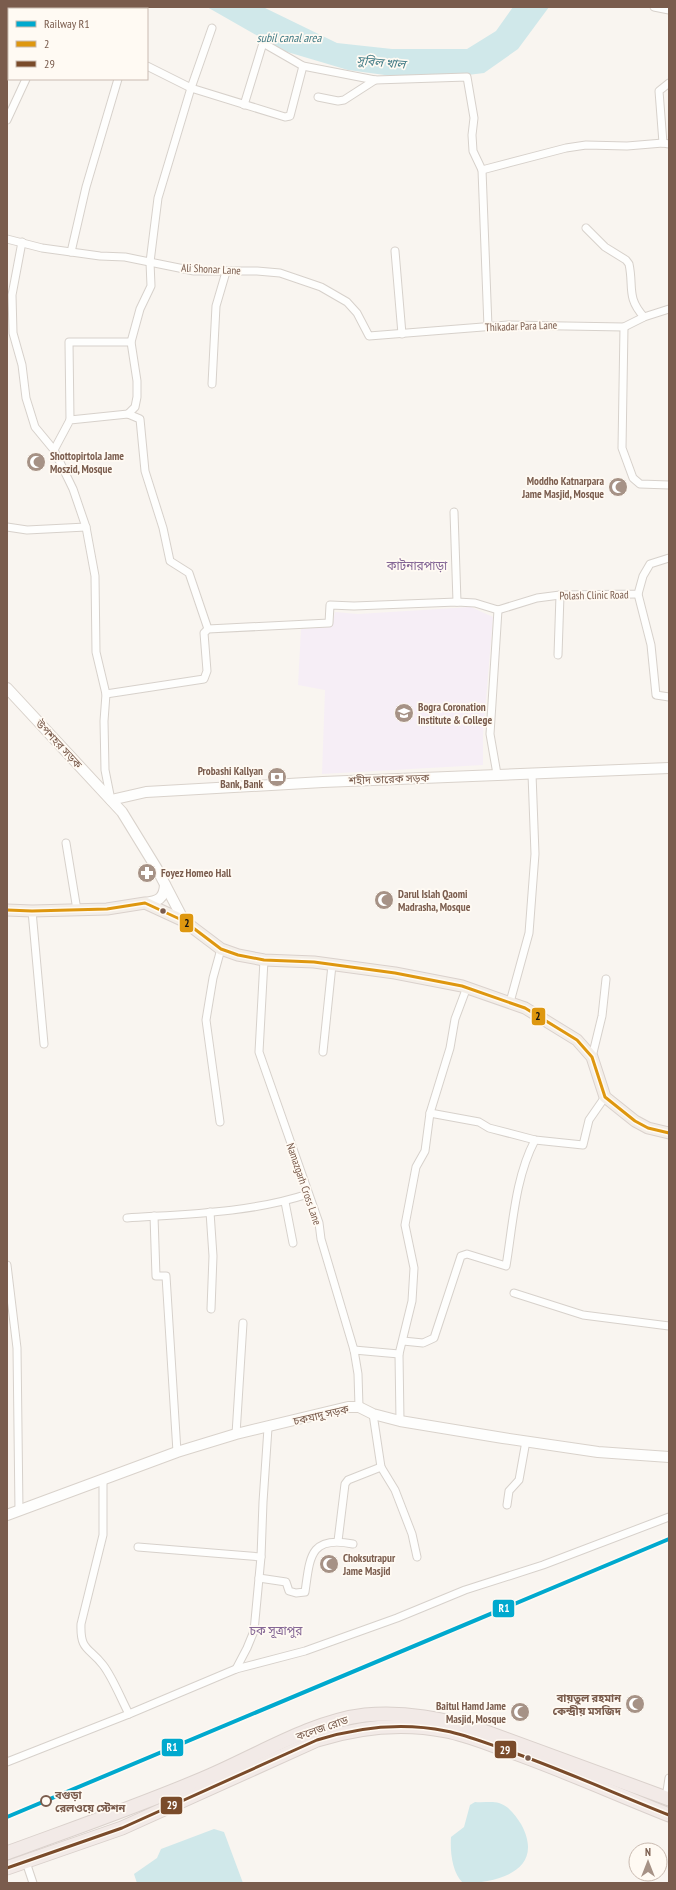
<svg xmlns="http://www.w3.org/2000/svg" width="676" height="1890" font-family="'PT Sans Narrow','Noto Sans Bengali',sans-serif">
<rect width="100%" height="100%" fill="#f9f5f0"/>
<path fill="#f6eef6" d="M 471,607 L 493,617 L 483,735 L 483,765 L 322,774 L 325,690 L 298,685 L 301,629 L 332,626 L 335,612 L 358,614 Z"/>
<g fill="#d0e8ea">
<path d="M 207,7 L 263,7 L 337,43 L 392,49 L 467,49 L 496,31 L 513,7 L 549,7 L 518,49 L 484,73 L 443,78 L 414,79 L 348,70 L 284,51 Z"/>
<path d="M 475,1802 C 483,1803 492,1801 499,1803 C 509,1806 516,1816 521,1824 C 546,1870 499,1883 463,1883 C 452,1873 450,1851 451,1837 L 464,1827 L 470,1805 Z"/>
<path d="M 214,1829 L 224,1832 L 243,1883 L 137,1883 L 134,1874 L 157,1858 L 161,1849 Z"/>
</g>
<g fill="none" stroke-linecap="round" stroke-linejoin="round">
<g stroke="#d7d1cb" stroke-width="9">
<g id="street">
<path d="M 654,7 L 669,10"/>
<path d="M 62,9 L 63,7"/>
<path d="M 138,9 L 139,7"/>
<path d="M 147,66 L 191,88 L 285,117 L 290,116 L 303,66"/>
<path d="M 318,97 L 338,101 L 344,100 L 375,80"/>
<path d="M 244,105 L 263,43 L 303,66 L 375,80 L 467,77 L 474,118 L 472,135 L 473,151 L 482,170 L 488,327"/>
<path d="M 7,120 L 26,79"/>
<path d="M 663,143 L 659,91 L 669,83"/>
<path d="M 482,170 L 566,148 L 586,145 L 627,146 L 663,143 L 669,144"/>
<path d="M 586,228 L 605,247 L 626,260 L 629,264 C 634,287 626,297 644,317"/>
<path d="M 7,239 L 42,248 L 100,256 L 125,257 L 194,271 L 257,271 L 280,273 L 321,287 L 347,302 L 357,313 L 369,336 L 508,325 L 624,327 L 644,317 L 669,309"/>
<path d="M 22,242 L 12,295 L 13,333 L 22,365 L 26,398 L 35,427 L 54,450"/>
<path d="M 395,251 L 402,334"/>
<path d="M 71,252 L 86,187 L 118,79"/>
<path d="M 624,327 L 622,448 L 633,478 L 640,484 L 669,485"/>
<path d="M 212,384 L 216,306 L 226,272"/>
<path d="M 128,414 L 140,419 L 145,471 L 163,528 L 170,561 L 189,573 L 208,629"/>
<path d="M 70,420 L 69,342 L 131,342"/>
<path d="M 454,512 L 457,602"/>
<path d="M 7,527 L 27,530 L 86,527"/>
<path d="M 638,594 L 651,645 L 656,695 L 669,697"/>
<path d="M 498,610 L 537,598 L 560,595 L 638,594 L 643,576 L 650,564 L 669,558"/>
<path d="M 558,655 L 560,595"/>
<path d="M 106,694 L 204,679 L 207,671 L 204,633 L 208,629 L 329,623 L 330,605 L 354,606 L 457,602 L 475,603 L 498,610"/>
<path d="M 497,774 L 490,734 L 498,610"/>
<path d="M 111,800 L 105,770 L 104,721 L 106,694 L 96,652 L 95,576 L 86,527 L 73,489 L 54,450 L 70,420 L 128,414 L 135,407 L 137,397 L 137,381 L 131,342 L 140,309 L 151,286 L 150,262 L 158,198 L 191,88 L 212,28"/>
<path d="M 66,843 L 77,910"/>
<path d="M 32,911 L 44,1044"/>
<path d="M 264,960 L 259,1052 L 319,1223 L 321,1239 L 354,1350 L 358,1374 L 359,1407"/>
<path d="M 510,1002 L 529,933 L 535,854 L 532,774"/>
<path d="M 323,1052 L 332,965"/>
<path d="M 592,1057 L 602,1016 L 606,979"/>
<path d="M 430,1113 L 479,1122 L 489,1128 L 535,1140 L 583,1145 L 589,1120 L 605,1097"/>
<path d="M 220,1122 L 206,1020 L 213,978 L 221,949"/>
<path d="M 285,1202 L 293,1243"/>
<path d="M 210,1212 L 213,1256 L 211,1309"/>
<path d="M 154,1216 L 156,1276 L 166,1276 L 177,1452"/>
<path d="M 127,1218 C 187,1214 250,1213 308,1194"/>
<path d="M 7,1265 L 17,1348 L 19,1511"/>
<path d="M 514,1293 L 583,1315 L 669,1326"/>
<path d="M 403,1341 L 423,1343 L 434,1338 L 461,1256 L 467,1254 L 506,1266 C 513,1224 515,1178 535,1140"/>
<path d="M 354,1350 L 399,1354 L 412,1301 L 414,1268 L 405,1225 L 416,1167 L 425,1151 L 430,1113 L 450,1048 L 455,1019 L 467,987"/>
<path d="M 399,1354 L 400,1421"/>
<path d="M 373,1414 L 381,1467 L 395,1490 L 412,1534 L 417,1557"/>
<path d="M 236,1434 L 243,1323"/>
<path d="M 103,1480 L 103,1535 L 81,1624 C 80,1651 89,1647 103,1665 C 113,1678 121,1699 129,1714"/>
<path d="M 507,1505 L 509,1491 L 519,1480 L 526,1441"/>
<path d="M 338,1541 L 345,1484 L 348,1480 L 381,1467"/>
<path d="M 138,1547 L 261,1557"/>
<path d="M 259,1578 L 286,1582 L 289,1591 L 296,1593 L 305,1592 C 310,1558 309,1535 353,1544"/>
<path d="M 236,1669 L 247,1648 L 254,1631 L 261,1557 L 263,1502 L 268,1428"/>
<path d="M 7,1762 L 129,1714 L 236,1669 L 305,1651 L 397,1618 L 465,1590 L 543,1565 L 669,1517"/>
<path d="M 666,1798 L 669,1778"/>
<path d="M 26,1862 L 33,1883"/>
</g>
</g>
<g stroke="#d9d2cb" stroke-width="12">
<g id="secondary">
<path d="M 7,688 L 122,812 L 157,869 L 184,921"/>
<path d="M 111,800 L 146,792 L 323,782 L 669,768"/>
<path d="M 145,903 C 158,901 164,899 165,885"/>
<path d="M 7,1515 L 177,1452 L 236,1434 L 348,1407 L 359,1407 L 373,1414 L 400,1421 L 503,1438 L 598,1452 L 669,1457"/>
</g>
</g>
<g stroke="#dad1cc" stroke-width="13">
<path id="primary" d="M 7,910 L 32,911 L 107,909 L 145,903 L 184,921 L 221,949 L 238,955 L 264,960 L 314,962 L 395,973 L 462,986 L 525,1008 L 577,1040 L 592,1057 L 605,1097 L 635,1121 L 648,1128 L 669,1133"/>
</g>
<g stroke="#dad1cc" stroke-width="15">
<g id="highway">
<path d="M 7,1853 C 72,1829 138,1806 202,1779 C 253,1758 311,1721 365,1715 C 405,1711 443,1719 481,1730 L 669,1799"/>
<path d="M 7,1868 L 122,1828 L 317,1740 C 359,1727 402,1722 446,1731 C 467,1735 488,1744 509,1751 C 563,1770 616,1794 669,1815"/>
</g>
</g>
<use href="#street" stroke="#fefefd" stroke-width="7"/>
<use href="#secondary" stroke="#fefefd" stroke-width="10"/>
<use href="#primary" stroke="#f3eee8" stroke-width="11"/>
<use href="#highway" stroke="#f2eae7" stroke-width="13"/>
<g stroke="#fffaf3" stroke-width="6">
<path id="bus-1" d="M 7,910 L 32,911 L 107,909 L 145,903 L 184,921 L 221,949 L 238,955 L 264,960 L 314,962 L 395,973 L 462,986 L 525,1008 L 577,1040 L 592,1057 L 605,1097 L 635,1121 L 648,1128 L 669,1133"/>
</g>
<g stroke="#fffaf3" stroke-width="6">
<path id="bus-2" d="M 7,1868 L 122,1828 L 317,1740 C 359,1727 402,1722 446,1731 C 467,1735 488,1744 509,1751 C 563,1770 616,1794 669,1815"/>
</g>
<use href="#bus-1" stroke="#de970f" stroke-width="3"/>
<use href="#bus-2" stroke="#7a4b2a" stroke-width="3"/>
<g stroke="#fffaf3" stroke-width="7">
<path id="rail-1" d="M 7,1817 L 669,1539"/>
</g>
<use href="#rail-1" stroke="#00a9ce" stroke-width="4"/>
</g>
<defs>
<g id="mosque-disc" transform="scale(1)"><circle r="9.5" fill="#a69286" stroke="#fffaf3"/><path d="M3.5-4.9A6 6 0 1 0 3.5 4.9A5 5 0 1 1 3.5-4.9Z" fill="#fff"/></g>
<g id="school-disc" transform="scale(1)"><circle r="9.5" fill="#a69286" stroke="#fffaf3"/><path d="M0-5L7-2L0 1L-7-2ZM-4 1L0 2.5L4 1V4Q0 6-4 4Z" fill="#fff"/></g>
<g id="bank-disc" transform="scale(1)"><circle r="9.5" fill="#a69286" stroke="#fffaf3"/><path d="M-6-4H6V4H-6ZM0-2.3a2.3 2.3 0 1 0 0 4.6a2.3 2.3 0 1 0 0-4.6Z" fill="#fff"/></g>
<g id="pharmacy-disc" transform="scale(1)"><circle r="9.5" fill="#a69286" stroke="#fffaf3"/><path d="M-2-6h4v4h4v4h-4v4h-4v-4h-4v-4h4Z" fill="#fff"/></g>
</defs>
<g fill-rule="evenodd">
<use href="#mosque-disc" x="36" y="462"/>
<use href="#mosque-disc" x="618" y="487"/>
<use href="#school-disc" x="404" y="713"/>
<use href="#bank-disc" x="277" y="777"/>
<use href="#pharmacy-disc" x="147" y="873"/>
<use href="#mosque-disc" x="384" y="900"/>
<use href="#mosque-disc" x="329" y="1564"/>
<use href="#mosque-disc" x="635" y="1704"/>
<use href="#mosque-disc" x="520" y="1712"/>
</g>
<g fill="#7a5c4d" stroke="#fffaf3" stroke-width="1.5">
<circle cx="163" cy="911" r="3.5"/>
<circle cx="528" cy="1758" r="3.5"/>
</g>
<circle fill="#fffaf3" stroke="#7a5c4d" stroke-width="2" cx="46" cy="1801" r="5"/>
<g text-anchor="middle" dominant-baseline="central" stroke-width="3.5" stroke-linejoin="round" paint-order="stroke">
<g font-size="11" fill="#7a5c4d" stroke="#fffaf3">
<text transform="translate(211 269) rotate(3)">Ali Shonar Lane</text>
<text transform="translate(521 326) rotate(-2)">Thikadar Para Lane</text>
<text transform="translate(594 595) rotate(-1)">Polash Clinic Road</text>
<text transform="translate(59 744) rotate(47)">উপশহর সড়ক</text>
<text transform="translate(389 779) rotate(-2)">শহীদ তারেক সড়ক</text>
<text transform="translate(304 1184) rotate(71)">Namazgarh Cross Lane</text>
<text transform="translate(321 1415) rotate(-13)">চকযাদু সড়ক</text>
<text transform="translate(322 1728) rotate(-19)">কলেজ রোড</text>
</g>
<g font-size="11" font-weight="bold" fill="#7a5c4d" stroke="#fffaf3" text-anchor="start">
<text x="50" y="456">Shottopirtola Jame<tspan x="50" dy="13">Moszid, Mosque</tspan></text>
<text x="604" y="481" text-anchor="end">Moddho Katnarpara<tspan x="604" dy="13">Jame Masjid, Mosque</tspan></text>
<text x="418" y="707">Bogra Coronation<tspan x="418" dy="13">Institute &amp; College</tspan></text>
<text x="263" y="771" text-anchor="end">Probashi Kallyan<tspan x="263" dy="13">Bank, Bank</tspan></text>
<text x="161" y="873">Foyez Homeo Hall</text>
<text x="398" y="894">Darul Islah Qaomi<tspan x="398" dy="13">Madrasha, Mosque</tspan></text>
<text x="343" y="1558">Choksutrapur<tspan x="343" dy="13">Jame Masjid</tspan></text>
<text x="621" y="1698" text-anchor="end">বায়তুল রহমান<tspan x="621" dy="13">কেন্দ্রীয় মসজিদ</tspan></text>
<text x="506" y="1706" text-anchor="end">Baitul Hamd Jame<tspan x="506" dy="13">Masjid, Mosque</tspan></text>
</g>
<g font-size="11" font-weight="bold" fill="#7a5c4d" stroke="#fffaf3" text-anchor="start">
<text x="55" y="1795">বগুড়া<tspan x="55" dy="13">রেলওয়ে স্টেশন</tspan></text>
</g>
<g font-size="12" font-style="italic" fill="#437c86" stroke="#fffaf3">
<text x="289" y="37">subil canal area</text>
<text transform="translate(381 62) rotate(5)">সুবিল খাল</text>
</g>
<g font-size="12" fill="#846695" stroke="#fffaf3">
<text x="417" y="565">কাটনারপাড়া</text>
<text x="276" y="1630">চক সূত্রাপুর</text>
</g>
</g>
<g stroke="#fffaf3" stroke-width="1.5">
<rect x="179" y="913" width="15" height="20" rx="4" fill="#de970f"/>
<rect x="531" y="1007" width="15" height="19" rx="4" fill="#de970f"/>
<rect x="492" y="1599" width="23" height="19" rx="4" fill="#00a9ce"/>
<rect x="161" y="1738" width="23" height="19" rx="4" fill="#00a9ce"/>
<rect x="494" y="1740" width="23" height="19" rx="4" fill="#7a4b2a"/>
<rect x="160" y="1796" width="23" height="19" rx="4" fill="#7a4b2a"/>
</g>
<g font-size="11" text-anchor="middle" font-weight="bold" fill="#fff">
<text x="504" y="1612">R1</text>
<text x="172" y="1751">R1</text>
<text x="505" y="1754">29</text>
<text x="172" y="1809">29</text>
</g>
<g font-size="11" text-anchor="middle" font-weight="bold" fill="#111">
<text x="187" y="927">2</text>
<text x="538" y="1020">2</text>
</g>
<rect width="676" height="1890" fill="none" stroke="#7a5c4d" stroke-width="16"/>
<rect x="8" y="8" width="140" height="72" fill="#fffaf3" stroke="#cabbb1"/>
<rect x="16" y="21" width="20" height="6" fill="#00a9ce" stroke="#cabbb1"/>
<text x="44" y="28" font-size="12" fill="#7a5c4d">Railway R1</text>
<rect x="16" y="41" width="20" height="6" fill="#de970f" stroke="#cabbb1"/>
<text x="44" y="48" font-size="12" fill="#7a5c4d">2</text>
<rect x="16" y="61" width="20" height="6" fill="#7a4b2a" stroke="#cabbb1"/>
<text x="44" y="68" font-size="12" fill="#7a5c4d">29</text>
<g transform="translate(648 1862)"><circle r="19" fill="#fffaf3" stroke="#cabbb1"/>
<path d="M0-3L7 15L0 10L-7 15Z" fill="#a69286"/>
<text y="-6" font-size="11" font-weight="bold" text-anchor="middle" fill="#7a5c4d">N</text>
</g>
</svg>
